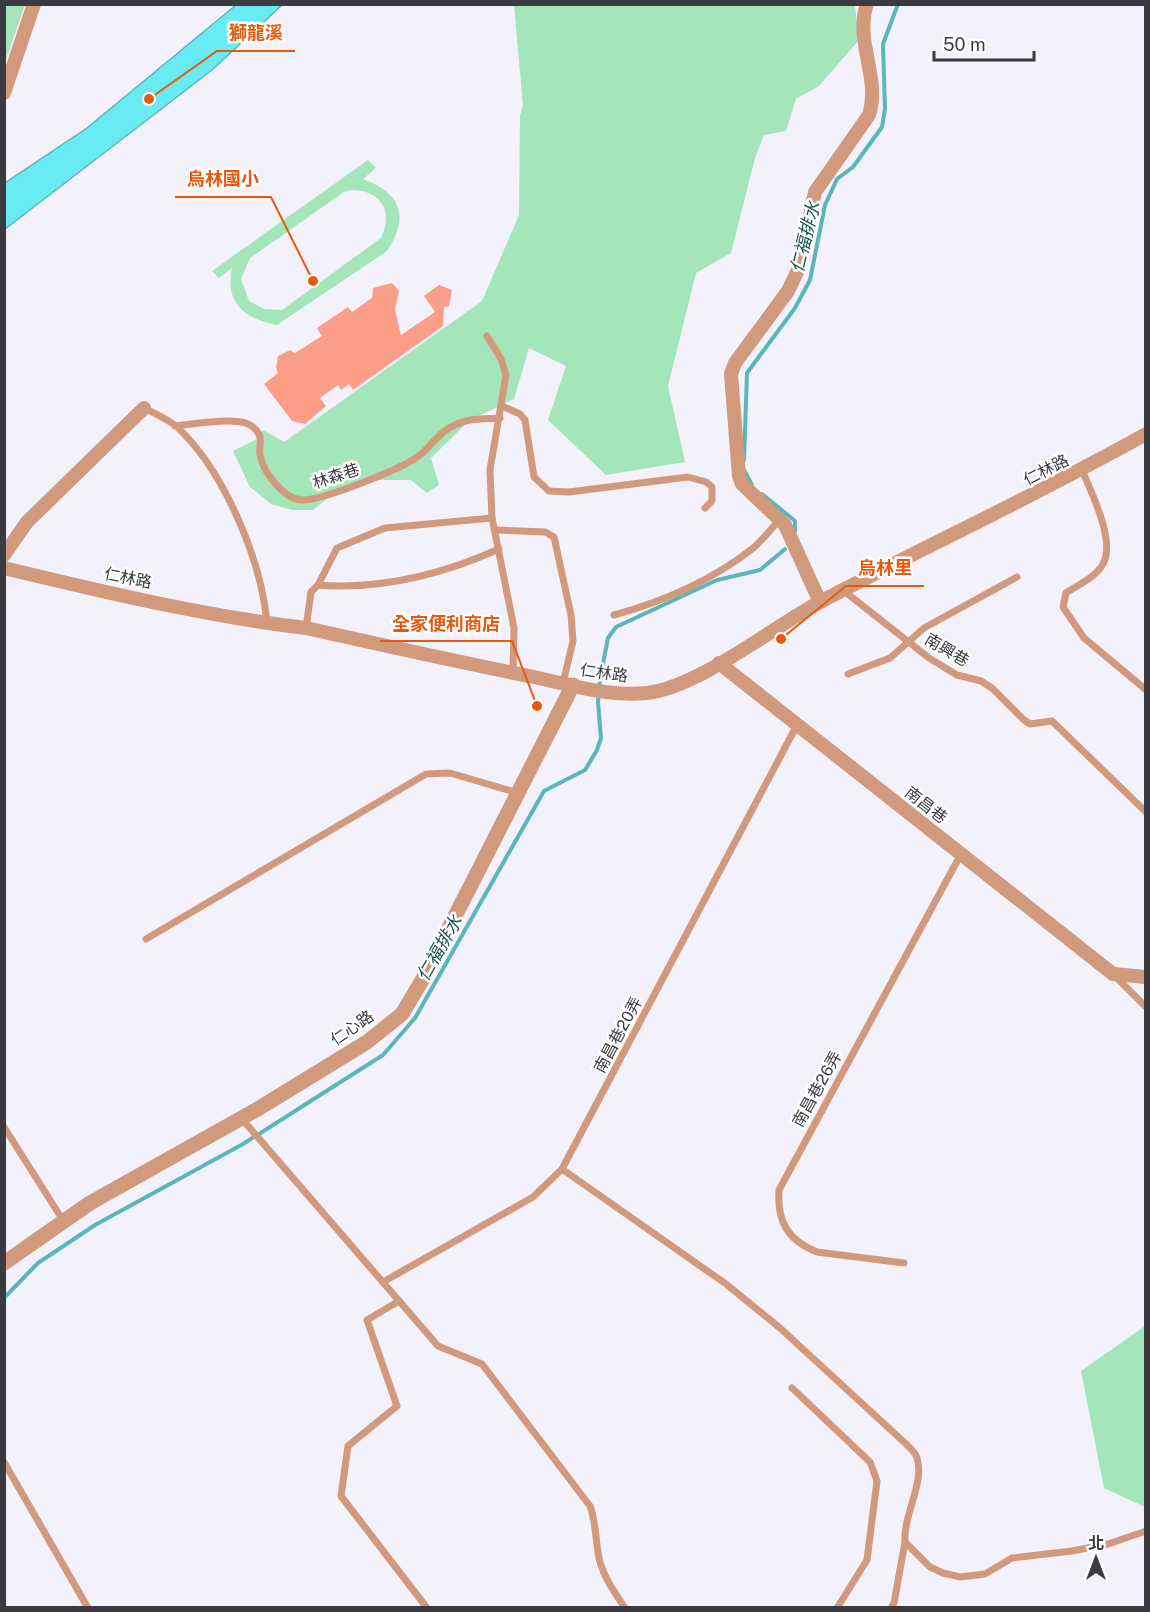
<svg xmlns="http://www.w3.org/2000/svg" width="1150" height="1612" font-family="'Public Sans','Noto Sans TC',sans-serif">
<rect width="100%" height="100%" fill="#f3f1fc"/>
<g fill="#a5e5ba" fill-rule="evenodd">
<path d="M 5,4 L 25,5 L 5,62 L 4,5 Z"/>
<path d="M 514,5 L 855,5 L 859,40 L 819,86 L 796,99 L 786,131 L 764,135 L 755,158 L 731,253 L 696,273 L 668,386 L 685,462 L 606,475 L 548,420 L 566,366 L 529,348 L 514,399 L 470,420 L 431,458 L 439,485 L 427,493 L 411,480 L 371,480 L 343,486 L 313,510 L 292,510 L 271,504 L 250,487 L 233,451 L 259,438 L 263,430 L 284,442 L 482,301 L 519,215 L 520,115 L 523,106 Z"/>
<path d="M 368,160 L 376,168 L 363,179 C 401,193 410,216 387,251 L 277,325 C 244,318 225,304 232,268 L 219,278 L 212,271 ZM 351,190 C 381,190 394,211 381,238 L 282,310 L 264,309 L 249,301 L 241,279 L 250,258 L 344,192 Z"/>
<path d="M 1145,1326 L 1145,1507 L 1104,1488 L 1081,1371 Z"/>
</g>
<path fill="#69ebf1" stroke="#5bb6bc" stroke-width="1.5" d="M 236,5 L 282,5 L 212,70 L 5,229 L 5,183 L 87,128 Z"/>
<g fill="none" stroke-linecap="round" stroke-linejoin="round">
<g stroke="#5bb6bc" stroke-width="4">
<path d="M 744,460 L 747,373 L 795,308 L 810,280 L 825,205 L 837,179 L 853,167 L 882,127 L 885,109 L 883,44 L 898,4"/>
<path d="M 744,470 L 752,485"/>
<path d="M 762,494 L 795,521 L 795,531"/>
<path d="M 4,1298 L 38,1263 L 95,1225 L 243,1144 L 383,1055 L 415,1018 L 544,791 L 585,770 L 597,750 L 601,738 L 598,702 L 600,679 L 608,638 L 616,627 L 717,580 L 760,570 L 785,549"/>
</g>
</g>
<path fill="#fa9e89" d="M 392,283 L 399,291 L 395,310 L 401,335 L 435,312 L 424,296 L 439,285 L 452,290 L 449,306 L 444,307 L 443,326 L 353,390 L 349,384 L 341,390 L 338,385 L 320,398 L 326,406 L 305,424 L 292,421 L 264,384 L 278,373 L 276,368 L 278,356 L 290,350 L 295,353 L 322,336 L 317,328 L 348,307 L 352,312 L 372,298 L 373,288 Z"/>
<g fill="none" stroke-linecap="round" stroke-linejoin="round">
<g stroke="#d29a7d" stroke-width="7">
<path d="M 487,336 L 501,359 L 506,375 L 490,470 L 492,518 L 514,628 L 513,673"/>
<path d="M 502,406 L 520,414 L 525,420 L 534,477 L 549,491 L 569,492 L 688,477 L 706,482 L 712,487 L 712,501 L 705,508"/>
<path d="M 144,408 C 154,413 167,419 176,426 C 224,470 261,559 267,623"/>
<path d="M 175,426 C 194,424 232,417 248,424 C 253,426 259,432 260,437 C 261,443 259,450 260,455 C 263,472 284,499 301,500 C 322,501 404,468 420,455 C 432,445 440,431 455,425 C 468,418 485,419 500,418"/>
<path d="M 1082,470 C 1091,492 1116,541 1103,564 C 1096,577 1078,585 1066,593 L 1063,607 L 1084,638 L 1145,689"/>
<path d="M 496,530 L 545,532 L 554,537 L 571,615 L 573,641 L 563,683"/>
<path d="M 318,585 L 337,548 L 385,528 L 492,518"/>
<path d="M 844,591 L 929,658 L 957,675 L 981,681 L 992,688 L 1024,720 L 1030,724 L 1052,721 L 1146,812"/>
<path d="M 614,615 C 662,602 712,580 752,549 C 762,541 771,529 780,519"/>
<path d="M 306,628 L 311,592 L 318,585 C 382,590 441,575 499,549"/>
<path d="M 848,674 L 890,658 L 924,628 L 1017,577"/>
<path d="M 146,939 L 426,774 L 450,773 L 518,793"/>
<path d="M 1116,977 L 1146,1007"/>
<path d="M 242,1119 L 438,1346 L 482,1364 L 590,1506 C 597,1525 595,1543 600,1562 C 605,1579 615,1593 625,1608"/>
<path d="M 4,1127 L 64,1222"/>
<path d="M 562,1169 L 726,1284 L 780,1328 L 905,1443 C 909,1447 916,1453 917,1458 C 925,1482 903,1515 905,1542 L 930,1567 L 943,1573 L 960,1577 L 985,1574 L 1012,1558 L 1072,1551 L 1108,1544 L 1146,1531"/>
<path d="M 904,1263 L 817,1252 C 787,1240 777,1221 779,1190 L 961,854"/>
<path d="M 383,1282 L 533,1197 L 562,1169 L 797,725"/>
<path d="M 399,1301 L 367,1320 L 397,1406 L 348,1446 L 341,1496 L 427,1608"/>
<path d="M 792,1388 L 870,1462 L 877,1481 L 867,1560 L 837,1608"/>
<path d="M 4,1462 L 88,1608"/>
<path d="M 891,1608 L 894,1603 L 905,1542"/>
</g>
<g stroke="#d29a7d" stroke-width="14">
<path d="M 4,93 L 34,4"/>
<path d="M 4,555 L 27,522 L 144,408"/>
<path d="M 4,568 C 103,592 205,616 306,628 C 382,645 458,662 534,677 C 570,685 610,697 647,693 C 699,687 773,627 820,602 C 928,545 1039,494 1146,434"/>
<path d="M 820,602 L 785,525 L 742,484 L 739,476 L 731,374 L 735,363 L 788,291 L 798,270 L 815,192 L 869,115 C 881,78 854,41 867,4"/>
<path d="M 719,663 L 1113,974 L 1146,977"/>
</g>
<path stroke="#d29a7d" stroke-width="15" d="M 4,1263 L 90,1203 L 256,1110 L 367,1042 L 402,1014 L 424,977 L 573,685"/>
</g>
<g text-anchor="middle" dominant-baseline="central" stroke-width="5" stroke-linejoin="round" paint-order="stroke">
<g font-size="16" fill="#3b3a41" stroke="#fff">
<text transform="translate(1046 470) rotate(-27)">仁林路</text>
<text transform="translate(336 476) rotate(-18)">林森巷</text>
<text transform="translate(128 578) rotate(11)">仁林路</text>
<text transform="translate(947 650) rotate(31)">南興巷</text>
<text transform="translate(604 673) rotate(8)">仁林路</text>
<text transform="translate(926 805) rotate(38)">南昌巷</text>
<text transform="translate(352 1028) rotate(-35)">仁心路</text>
<text transform="translate(618 1035) rotate(-62)">南昌巷20弄</text>
<text transform="translate(817 1089) rotate(-61)">南昌巷26弄</text>
</g>
<g font-size="18" font-style="italic" fill="#1a5355" stroke="#fff">
<text transform="translate(805 237) rotate(-76)">仁福排水</text>
<text transform="translate(439 948) rotate(-60)">仁福排水</text>
</g>
</g>
<path fill="none" stroke="#e8590c" stroke-width="2" d="M149 99L217 51H295M313 281L271 197H175M781 639L846 586H924M537 706L512 641H380"/>
<g fill="#e8590c" stroke="#fff" stroke-width="2">
<circle cx="149" cy="99" r="6"/>
<circle cx="313" cy="281" r="6"/>
<circle cx="781" cy="639" r="6"/>
<circle cx="537" cy="706" r="6"/>
</g>
<g font-size="18" text-anchor="middle" font-weight="bold" fill="#e8590c" stroke="#fff" stroke-width="5" stroke-linejoin="round" paint-order="stroke">
<text x="256" y="39">獅龍溪</text>
<text x="223" y="185">烏林國小</text>
<text x="885" y="574">烏林里</text>
<text x="446" y="630">全家便利商店</text>
</g>
<rect width="1150" height="1612" fill="none" stroke="#3b3a41" stroke-width="12"/>
<g transform="translate(1096 1558)" stroke="#ffffff" stroke-width="4.5" paint-order="stroke">
<path d="M0-4.5L10 22L0 15L-10 22Z" fill="#3b3a41"/>
<text y="-9" font-size="16" font-weight="bold" text-anchor="middle" fill="#3b3a41">北</text>
</g>
<path d="M934 51v9h100v-9" fill="none" stroke="#3b3a41" stroke-width="3"/>
<text x="943" y="51" font-size="18" fill="#3b3a41" stroke="#ffffff" stroke-width="4.5" paint-order="stroke">50 m</text>
</svg>
